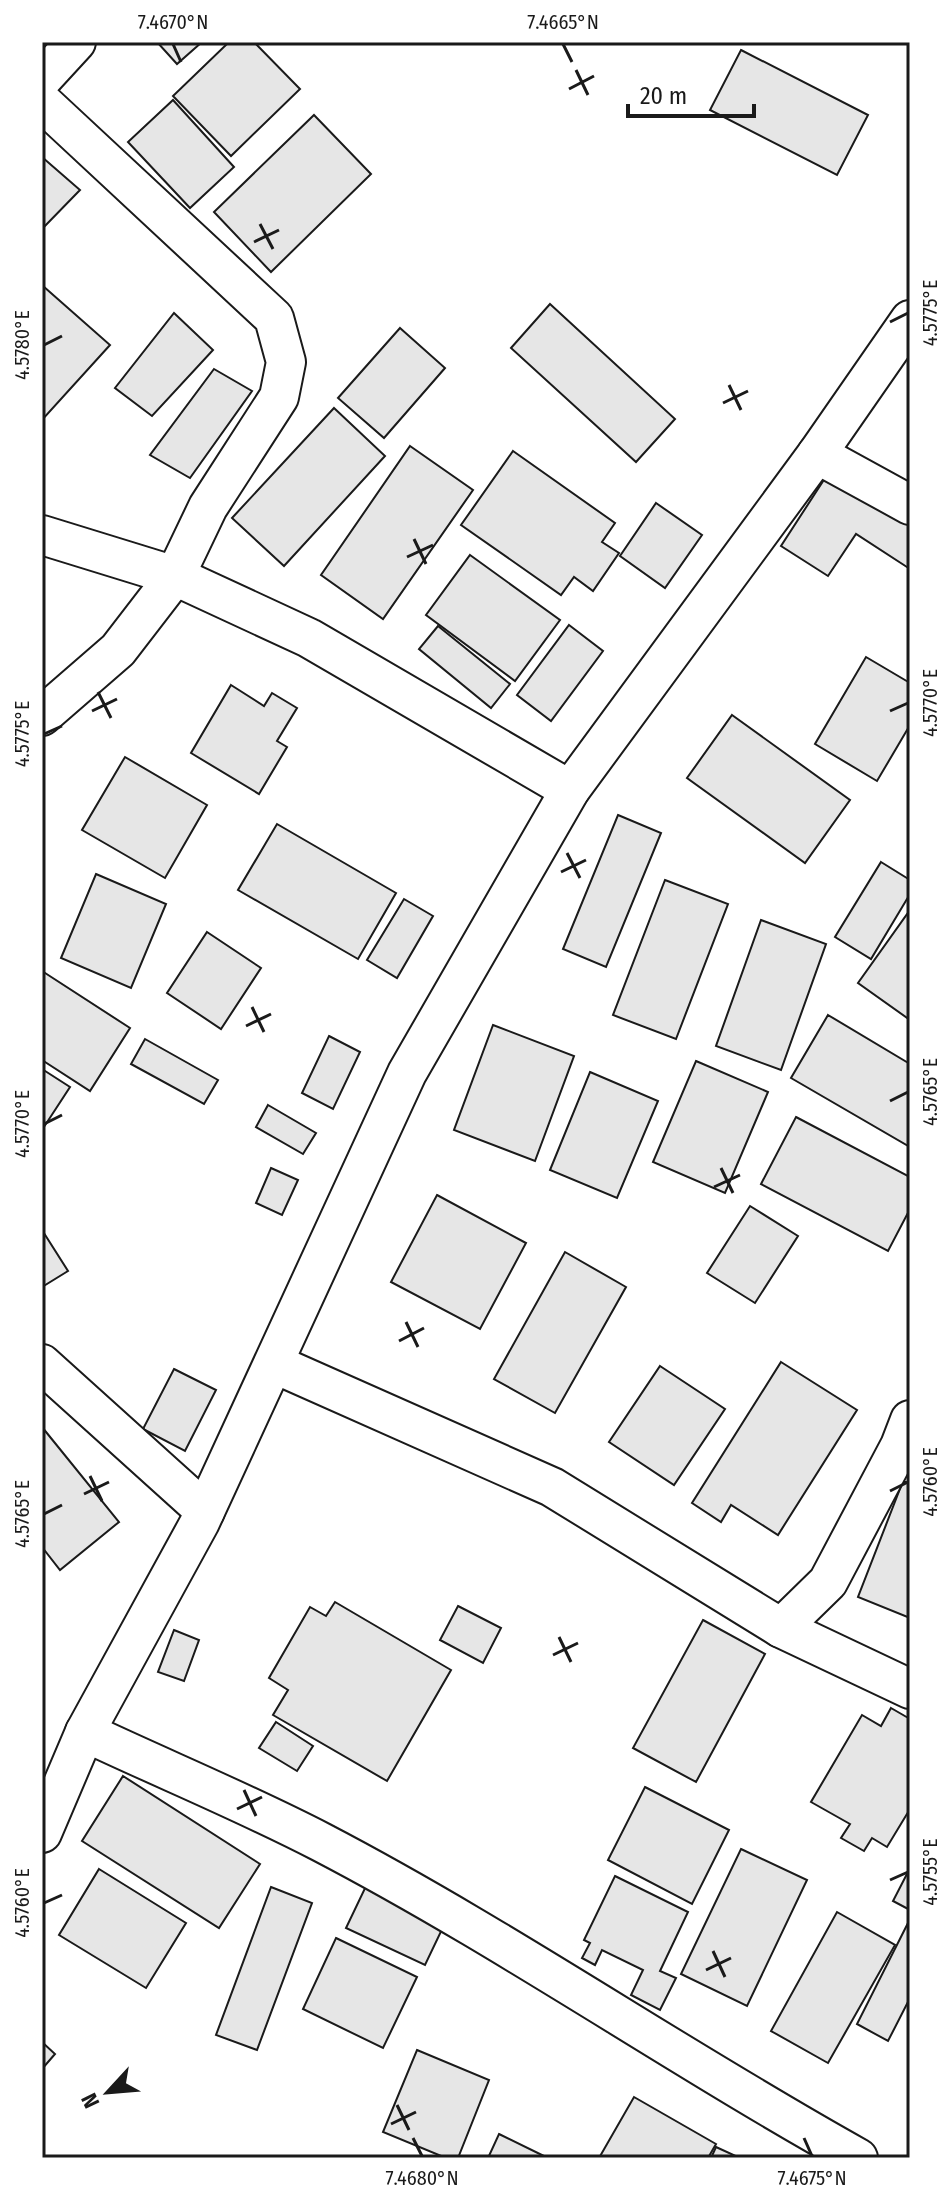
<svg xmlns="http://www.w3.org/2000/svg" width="952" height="2200" font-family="'Fira Sans Condensed',sans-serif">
<rect width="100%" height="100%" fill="#fff"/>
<g fill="#e6e6e6" stroke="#1a1a1a" stroke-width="2">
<path d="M 157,42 L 202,42 L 177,64 Z"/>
<path d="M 229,42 L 254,42 L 300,89 L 231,156 L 173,96 Z"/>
<path d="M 741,50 L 868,115 L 837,175 L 710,110 Z"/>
<path d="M 173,100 L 234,167 L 190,208 L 128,142 Z"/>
<path d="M 314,115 L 371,174 L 271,272 L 214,212 Z"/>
<path d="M 42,157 L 80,190 L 42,229 Z"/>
<path d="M 43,286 L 110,345 L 42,420 L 42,287 Z"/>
<path d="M 550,304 L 675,419 L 636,462 L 511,348 Z"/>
<path d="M 174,313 L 213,350 L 152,416 L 115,388 Z"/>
<path d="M 400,328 L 445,368 L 384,438 L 338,398 Z"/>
<path d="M 214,369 L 252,391 L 190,478 L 150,455 Z"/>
<path d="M 334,408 L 385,456 L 284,566 L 232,518 Z"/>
<path d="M 410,446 L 473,490 L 383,619 L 321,575 Z"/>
<path d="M 513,451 L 615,523 L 602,542 L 619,553 L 593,591 L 574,577 L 561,595 L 461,525 Z"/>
<path d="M 829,472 L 910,526 L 910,569 L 856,534 L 828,576 L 781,546 Z"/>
<path d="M 656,503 L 702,535 L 665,588 L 620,556 Z"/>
<path d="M 470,555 L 560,620 L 515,681 L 426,615 Z"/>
<path d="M 569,625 L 603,651 L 551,721 L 517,695 Z"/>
<path d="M 438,626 L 510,684 L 491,708 L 419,649 Z"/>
<path d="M 866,657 L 910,683 L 910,725 L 877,781 L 815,744 Z"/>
<path d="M 231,685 L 264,706 L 272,693 L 297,708 L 277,741 L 287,747 L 259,794 L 191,753 Z"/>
<path d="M 732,715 L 850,800 L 805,863 L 687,778 Z"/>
<path d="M 125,757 L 207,805 L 165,878 L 82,830 Z"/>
<path d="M 618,815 L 661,833 L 606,967 L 563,949 Z"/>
<path d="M 277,824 L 396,893 L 358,959 L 238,890 Z"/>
<path d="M 881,862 L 910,880 L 910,894 L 871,959 L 835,937 Z"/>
<path d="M 96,874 L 166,904 L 131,988 L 61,958 Z"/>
<path d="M 665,880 L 728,904 L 676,1039 L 613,1015 Z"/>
<path d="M 404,899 L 433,916 L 397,978 L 367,960 Z"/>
<path d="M 910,910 L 910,1020 L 858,983 Z"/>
<path d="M 761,920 L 826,944 L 781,1070 L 716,1046 Z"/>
<path d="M 207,932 L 261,968 L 221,1029 L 167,993 Z"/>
<path d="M 42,971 L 130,1028 L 90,1091 L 42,1060 Z"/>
<path d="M 828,1015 L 910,1064 L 910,1147 L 791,1078 Z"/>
<path d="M 493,1025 L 574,1056 L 535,1161 L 454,1130 Z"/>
<path d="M 329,1036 L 360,1052 L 333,1109 L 302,1093 Z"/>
<path d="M 145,1039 L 218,1080 L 204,1104 L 131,1064 Z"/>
<path d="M 696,1061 L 768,1092 L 725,1193 L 653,1162 Z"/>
<path d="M 42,1069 L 70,1087 L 42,1130 Z"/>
<path d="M 590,1072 L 658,1101 L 617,1198 L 550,1170 Z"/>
<path d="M 268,1105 L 316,1133 L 303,1154 L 256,1127 Z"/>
<path d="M 796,1117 L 910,1177 L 910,1209 L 888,1251 L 761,1184 Z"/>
<path d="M 271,1168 L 298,1180 L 282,1215 L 256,1203 Z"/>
<path d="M 437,1195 L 526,1243 L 480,1329 L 391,1282 Z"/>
<path d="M 750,1206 L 798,1236 L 755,1303 L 707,1273 Z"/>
<path d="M 42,1230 L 68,1271 L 42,1287 Z"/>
<path d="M 565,1252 L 626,1287 L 555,1413 L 494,1379 Z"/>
<path d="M 781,1362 L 857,1410 L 778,1535 L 731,1505 L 721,1522 L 692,1503 Z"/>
<path d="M 660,1366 L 725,1409 L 674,1485 L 609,1442 Z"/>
<path d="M 174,1369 L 216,1390 L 185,1451 L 143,1429 Z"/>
<path d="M 42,1427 L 119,1522 L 60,1570 L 42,1547 Z"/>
<path d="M 903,1481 L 910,1484 L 910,1618 L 858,1597 Z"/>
<path d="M 335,1602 L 451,1670 L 387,1781 L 273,1715 L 288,1690 L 269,1678 L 310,1607 L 326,1616 Z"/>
<path d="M 458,1606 L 501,1628 L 483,1663 L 440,1640 Z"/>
<path d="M 703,1620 L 765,1654 L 696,1782 L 633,1748 Z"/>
<path d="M 174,1630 L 199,1640 L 184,1681 L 158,1672 Z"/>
<path d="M 891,1708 L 910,1719 L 910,1809 L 887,1847 L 872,1838 L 864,1851 L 841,1838 L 850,1824 L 811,1802 L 862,1715 L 881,1726 Z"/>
<path d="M 276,1722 L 313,1746 L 297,1771 L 259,1748 Z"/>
<path d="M 123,1776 L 260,1864 L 219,1928 L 82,1841 Z"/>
<path d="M 645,1787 L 729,1830 L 692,1904 L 608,1860 Z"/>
<path d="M 741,1849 L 807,1880 L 747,2006 L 681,1974 Z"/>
<path d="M 99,1869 L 186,1923 L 146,1988 L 59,1935 Z"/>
<path d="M 909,1870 L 910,1871 L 910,1910 L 893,1901 Z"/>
<path d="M 615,1876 L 688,1912 L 660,1971 L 676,1978 L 660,2010 L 631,1995 L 643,1970 L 602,1950 L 595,1965 L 582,1958 L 590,1943 L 584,1940 Z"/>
<path d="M 367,1884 L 446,1921 L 425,1965 L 346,1928 Z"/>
<path d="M 271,1887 L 312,1903 L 257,2050 L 216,2035 Z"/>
<path d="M 837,1912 L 895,1945 L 828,2063 L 771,2031 Z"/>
<path d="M 910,1919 L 910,1998 L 888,2041 L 857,2024 Z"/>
<path d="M 336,1938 L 417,1977 L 383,2048 L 303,2009 Z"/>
<path d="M 42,2042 L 55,2054 L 42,2069 Z"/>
<path d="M 417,2050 L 489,2080 L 458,2158 L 446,2158 L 383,2132 Z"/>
<path d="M 634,2097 L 716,2144 L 708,2158 L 599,2158 Z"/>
<path d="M 499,2134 L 548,2158 L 488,2158 Z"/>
<path d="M 716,2147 L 738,2157 L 737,2158 L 711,2158 Z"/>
</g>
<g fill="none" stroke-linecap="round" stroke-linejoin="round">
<g stroke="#1a1a1a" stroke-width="42">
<g id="minor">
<path d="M 42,79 L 76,42"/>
<path d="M 42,102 L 274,318 L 286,362 L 279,397 L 208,507 L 175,576 L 118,650 L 42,716"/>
<path d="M 817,454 L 910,505"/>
<path d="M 42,535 L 175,576 L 309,638 L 570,790"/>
<path d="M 42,1364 L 205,1511"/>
<path d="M 275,1364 L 552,1487 L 781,1628 L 910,1689"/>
<path d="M 781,1628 L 828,1582 L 900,1446 L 910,1420"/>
<path d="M 85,1732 C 163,1769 244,1802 321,1842 C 505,1938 676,2057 858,2158"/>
<path d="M 42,1833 L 85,1732 L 200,1522 L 407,1073 L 570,790 L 817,454 L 910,320"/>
</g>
</g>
<use href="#minor" stroke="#fff" stroke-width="38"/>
</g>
<path fill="none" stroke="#1a1a1a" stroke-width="3" d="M 173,44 L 181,62M 563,44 L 572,62M 576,70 L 588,95M 569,89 L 594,76M 260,224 L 273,249M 254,242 L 279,230M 890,322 L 908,313M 44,345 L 62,336M 729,385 L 741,410M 723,403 L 748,391M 414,539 L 426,564M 407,557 L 433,545M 98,692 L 111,718M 92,711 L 117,699M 890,711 L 908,703M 44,734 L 62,726M 567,853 L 580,878M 561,872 L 586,860M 252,1007 L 264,1032M 246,1026 L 271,1014M 890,1101 L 908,1092M 44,1124 L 62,1115M 721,1168 L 733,1193M 714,1187 L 740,1175M 406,1322 L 418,1347M 399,1341 L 424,1328M 90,1476 L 102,1501M 890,1491 L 908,1482M 84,1494 L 109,1482M 44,1514 L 62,1505M 559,1637 L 571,1662M 553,1655 L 578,1643M 244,1790 L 256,1816M 237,1809 L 262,1797M 890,1880 L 908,1872M 44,1903 L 62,1895M 713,1951 L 725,1977M 706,1970 L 731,1958M 397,2105 L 409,2130M 391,2124 L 416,2112M 413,2138 L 422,2156M 804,2138 L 812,2156"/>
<rect width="952" height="2200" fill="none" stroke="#ffffff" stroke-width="88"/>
<g transform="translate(108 2092) rotate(244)" stroke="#ffffff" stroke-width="6" paint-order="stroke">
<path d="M0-6L14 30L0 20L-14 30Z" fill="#1a1a1a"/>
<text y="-12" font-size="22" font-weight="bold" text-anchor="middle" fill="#1a1a1a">N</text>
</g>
<path d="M628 104v12h126v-12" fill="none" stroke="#1a1a1a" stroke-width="4"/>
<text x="640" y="104" font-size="24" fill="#1a1a1a" stroke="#ffffff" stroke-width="6" paint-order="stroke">20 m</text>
<rect x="44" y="44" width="864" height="2112" fill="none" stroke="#1a1a1a" stroke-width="3"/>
<g font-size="20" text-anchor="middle" fill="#1a1a1a">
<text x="173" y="29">7.4670°N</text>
<text x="563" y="29">7.4665°N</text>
<text transform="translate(930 313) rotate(-90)" y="7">4.5775°E</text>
<text transform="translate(22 345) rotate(-90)" y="7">4.5780°E</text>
<text transform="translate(930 703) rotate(-90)" y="7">4.5770°E</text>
<text transform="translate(22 734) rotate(-90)" y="7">4.5775°E</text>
<text transform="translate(930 1092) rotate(-90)" y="7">4.5765°E</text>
<text transform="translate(22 1124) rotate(-90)" y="7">4.5770°E</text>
<text transform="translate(930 1482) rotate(-90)" y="7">4.5760°E</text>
<text transform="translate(22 1514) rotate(-90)" y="7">4.5765°E</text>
<text transform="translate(930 1872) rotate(-90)" y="7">4.5755°E</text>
<text transform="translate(22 1903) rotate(-90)" y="7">4.5760°E</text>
<text x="422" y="2185">7.4680°N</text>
<text x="812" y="2185">7.4675°N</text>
</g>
</svg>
